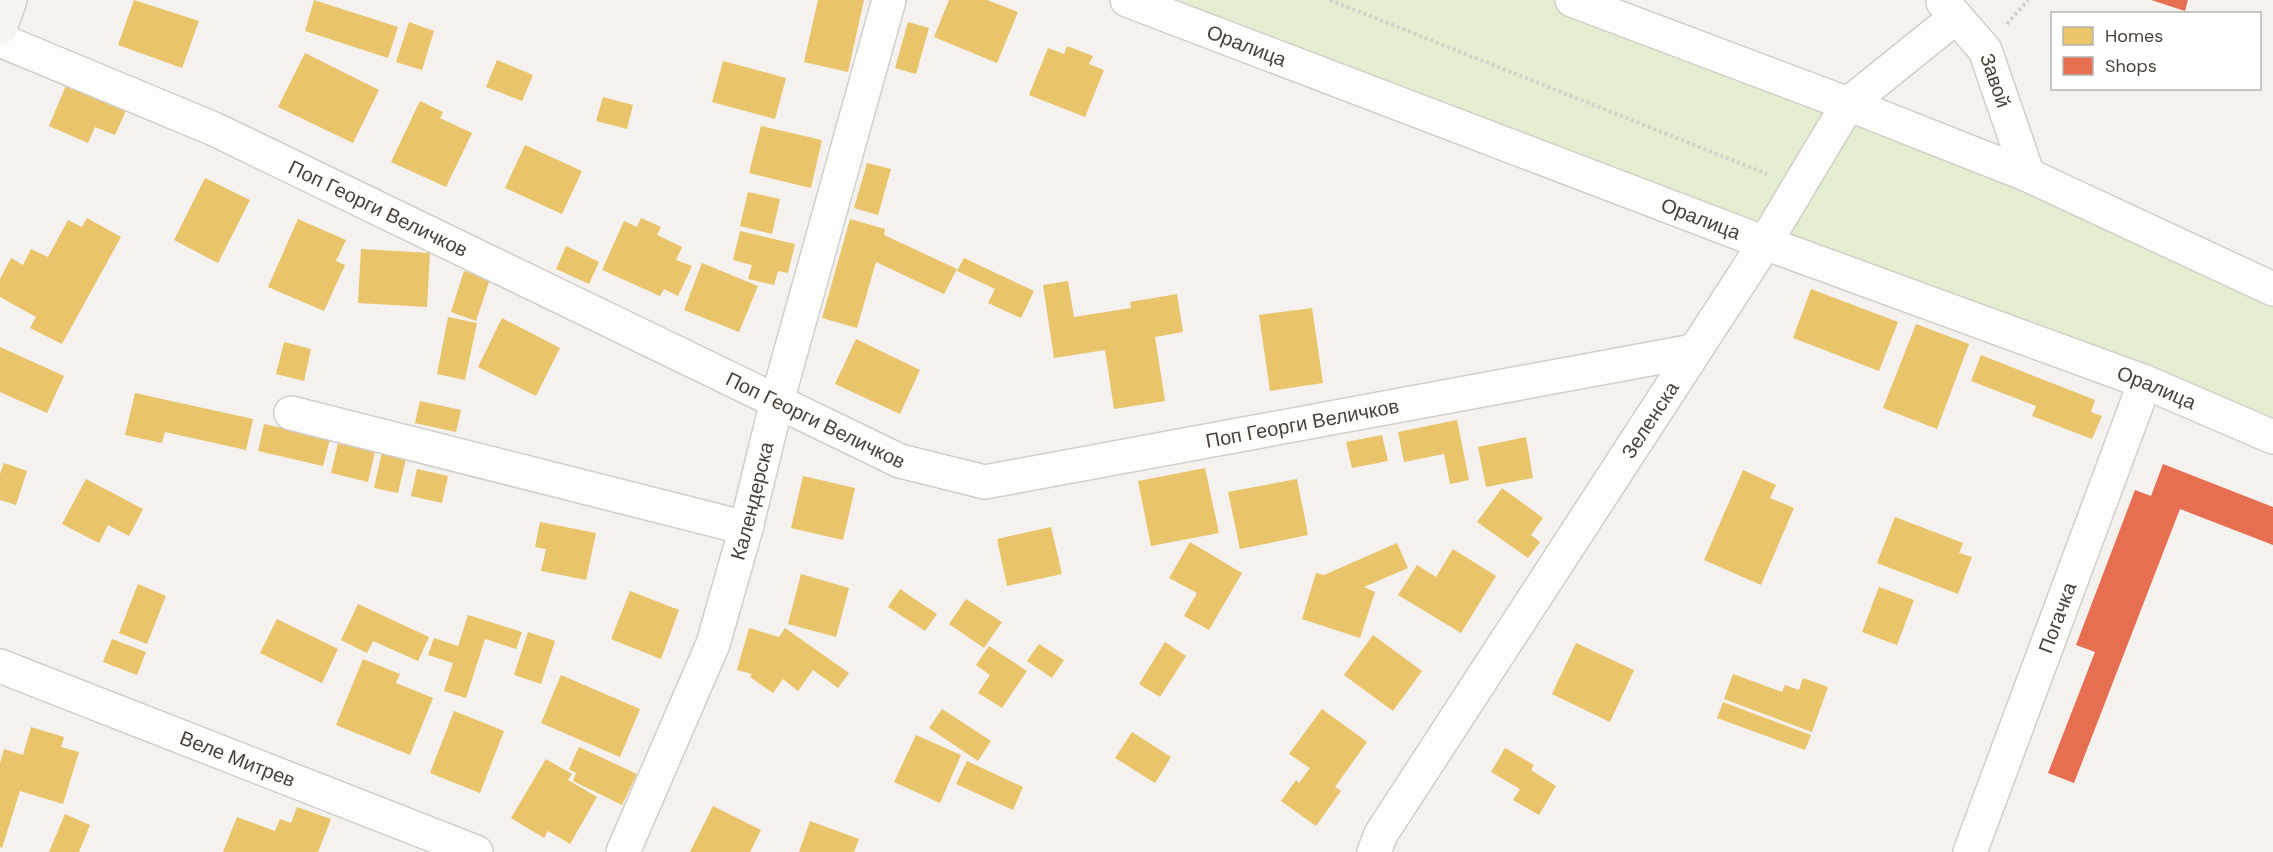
<svg xmlns="http://www.w3.org/2000/svg" width="2273" height="852" font-family="'DM Sans',sans-serif">
<rect width="100%" height="100%" fill="#f4f1ee"/>
<path fill="#e3edcf" d="M 1127,0 L 1572,0 L 2273,289 L 2273,437 Z"/>
<g fill="#e9c46a">
<path d="M 134,0 L 199,21 L 182,68 L 118,45 Z"/>
<path d="M 314,0 L 398,27 L 388,58 L 305,31 Z"/>
<path d="M 818,0 L 864,0 L 848,72 L 804,62 Z"/>
<path d="M 949,0 L 987,0 L 1018,12 L 997,63 L 934,37 Z"/>
<path d="M 409,22 L 434,31 L 422,70 L 396,62 Z"/>
<path d="M 908,22 L 929,28 L 916,74 L 895,68 Z"/>
<path d="M 1067,46 L 1093,56 L 1089,64 L 1104,70 L 1085,117 L 1029,95 L 1048,48 L 1064,54 Z"/>
<path d="M 305,53 L 379,90 L 353,143 L 278,107 Z"/>
<path d="M 497,60 L 533,75 L 522,101 L 486,87 Z"/>
<path d="M 723,61 L 786,78 L 775,119 L 712,102 Z"/>
<path d="M 67,83 L 127,108 L 115,135 L 95,127 L 88,143 L 49,126 Z"/>
<path d="M 603,97 L 633,105 L 627,129 L 596,121 Z"/>
<path d="M 420,101 L 443,112 L 440,118 L 472,133 L 446,187 L 391,162 Z"/>
<path d="M 761,126 L 822,140 L 811,188 L 749,173 Z"/>
<path d="M 525,145 L 582,171 L 562,214 L 505,188 Z"/>
<path d="M 867,163 L 891,169 L 878,215 L 854,208 Z"/>
<path d="M 205,178 L 250,200 L 218,263 L 174,240 Z"/>
<path d="M 748,192 L 780,199 L 772,234 L 740,226 Z"/>
<path d="M 87,218 L 121,237 L 62,344 L 30,328 L 36,317 L 0,297 L 0,279 L 11,258 L 23,265 L 31,249 L 48,257 L 68,220 L 82,227 Z"/>
<path d="M 641,218 L 661,227 L 657,235 L 682,247 L 676,260 L 692,266 L 678,296 L 664,289 L 660,296 L 602,270 L 624,221 L 637,227 Z"/>
<path d="M 298,219 L 346,240 L 336,261 L 345,265 L 324,311 L 268,287 Z"/>
<path d="M 850,219 L 885,229 L 884,235 L 957,269 L 944,294 L 876,262 L 857,328 L 822,318 Z"/>
<path d="M 740,231 L 795,244 L 788,273 L 778,271 L 774,285 L 748,279 L 752,265 L 733,260 Z"/>
<path d="M 566,246 L 599,262 L 589,284 L 556,269 Z"/>
<path d="M 361,249 L 430,253 L 427,307 L 358,303 Z"/>
<path d="M 964,258 L 1034,291 L 1021,318 L 988,303 L 995,289 L 957,271 Z"/>
<path d="M 702,263 L 758,286 L 739,332 L 684,310 Z"/>
<path d="M 464,271 L 490,279 L 476,321 L 451,312 Z"/>
<path d="M 1068,281 L 1074,317 L 1131,308 L 1130,302 L 1177,294 L 1183,332 L 1155,337 L 1165,401 L 1114,409 L 1105,350 L 1054,358 L 1043,285 Z"/>
<path d="M 1811,289 L 1898,322 L 1879,371 L 1793,338 Z"/>
<path d="M 1312,308 L 1323,383 L 1270,391 L 1259,315 Z"/>
<path d="M 448,317 L 477,323 L 465,380 L 437,374 Z"/>
<path d="M 502,318 L 560,348 L 536,396 L 478,367 Z"/>
<path d="M 1916,324 L 1969,344 L 1937,429 L 1883,408 Z"/>
<path d="M 856,339 L 920,370 L 900,414 L 835,384 Z"/>
<path d="M 284,342 L 311,349 L 304,381 L 276,374 Z"/>
<path d="M 0,347 L 64,376 L 47,413 L 0,392 Z"/>
<path d="M 1981,355 L 2095,400 L 2091,412 L 2102,416 L 2092,439 L 2032,416 L 2036,406 L 1971,381 Z"/>
<path d="M 135,393 L 253,419 L 246,450 L 165,432 L 162,443 L 125,435 Z"/>
<path d="M 420,401 L 461,410 L 456,432 L 415,423 Z"/>
<path d="M 1457,420 L 1469,480 L 1450,484 L 1444,454 L 1404,462 L 1398,432 Z"/>
<path d="M 264,424 L 330,439 L 323,466 L 258,451 Z"/>
<path d="M 1382,435 L 1388,461 L 1352,468 L 1346,442 Z"/>
<path d="M 1526,437 L 1533,478 L 1486,487 L 1478,447 Z"/>
<path d="M 338,443 L 375,452 L 368,482 L 331,473 Z"/>
<path d="M 382,452 L 406,458 L 398,493 L 374,488 Z"/>
<path d="M 4,463 L 27,471 L 16,505 L 0,500 L 0,474 Z"/>
<path d="M 1205,468 L 1219,533 L 1151,546 L 1138,481 Z"/>
<path d="M 417,469 L 448,476 L 442,503 L 411,496 Z"/>
<path d="M 1743,470 L 1776,485 L 1770,498 L 1794,508 L 1761,585 L 1704,560 Z"/>
<path d="M 803,476 L 855,488 L 843,540 L 791,528 Z"/>
<path d="M 86,479 L 143,509 L 129,536 L 108,525 L 99,543 L 62,524 Z"/>
<path d="M 1297,479 L 1308,535 L 1240,549 L 1228,492 Z"/>
<path d="M 1502,488 L 1543,518 L 1531,535 L 1540,542 L 1528,558 L 1477,522 Z"/>
<path d="M 1895,517 L 1963,543 L 1959,553 L 1972,557 L 1958,594 L 1877,563 Z"/>
<path d="M 540,522 L 596,533 L 586,580 L 541,571 L 546,549 L 535,547 Z"/>
<path d="M 1051,527 L 1062,574 L 1007,586 L 997,539 Z"/>
<path d="M 1190,542 L 1242,573 L 1209,630 L 1184,616 L 1197,593 L 1169,578 Z"/>
<path d="M 1397,543 L 1408,568 L 1364,587 L 1375,592 L 1360,638 L 1302,619 L 1316,573 L 1324,575 Z"/>
<path d="M 1453,549 L 1496,576 L 1461,633 L 1398,595 L 1417,565 L 1436,577 Z"/>
<path d="M 801,574 L 849,588 L 836,637 L 788,624 Z"/>
<path d="M 138,584 L 166,596 L 147,644 L 119,633 Z"/>
<path d="M 1879,587 L 1914,600 L 1897,645 L 1862,632 Z"/>
<path d="M 900,589 L 937,614 L 925,631 L 888,607 Z"/>
<path d="M 630,591 L 679,610 L 661,659 L 611,639 Z"/>
<path d="M 966,599 L 1002,622 L 984,648 L 949,624 Z"/>
<path d="M 358,604 L 429,637 L 418,661 L 373,641 L 367,653 L 341,640 Z"/>
<path d="M 468,615 L 522,632 L 516,649 L 485,639 L 466,698 L 444,691 L 453,663 L 428,655 L 434,638 L 458,646 Z"/>
<path d="M 277,619 L 338,649 L 322,683 L 260,653 Z"/>
<path d="M 749,628 L 779,637 L 785,628 L 849,673 L 838,688 L 813,670 L 798,691 L 783,679 L 773,693 L 750,677 L 752,674 L 737,670 Z"/>
<path d="M 528,632 L 555,641 L 541,684 L 514,675 Z"/>
<path d="M 1373,635 L 1422,671 L 1393,711 L 1344,675 Z"/>
<path d="M 112,639 L 146,652 L 137,675 L 103,662 Z"/>
<path d="M 1165,642 L 1186,656 L 1160,697 L 1139,684 Z"/>
<path d="M 1576,643 L 1634,670 L 1610,722 L 1552,694 Z"/>
<path d="M 1039,644 L 1064,660 L 1052,678 L 1027,661 Z"/>
<path d="M 989,646 L 1027,671 L 1002,708 L 978,693 L 990,675 L 976,665 Z"/>
<path d="M 363,659 L 400,674 L 396,683 L 433,698 L 410,755 L 336,725 Z"/>
<path d="M 1733,674 L 1782,692 L 1785,685 L 1799,690 L 1803,678 L 1828,687 L 1812,732 L 1724,699 Z"/>
<path d="M 561,675 L 640,709 L 620,757 L 541,723 Z"/>
<path d="M 1723,702 L 1811,735 L 1805,750 L 1717,718 Z"/>
<path d="M 942,709 L 991,741 L 978,761 L 929,728 Z"/>
<path d="M 1322,709 L 1367,742 L 1335,787 L 1341,791 L 1316,826 L 1281,801 L 1296,780 L 1299,783 L 1310,768 L 1289,754 Z"/>
<path d="M 454,711 L 504,731 L 480,793 L 430,773 Z"/>
<path d="M 31,727 L 64,737 L 61,747 L 79,752 L 63,804 L 20,791 L 2,848 L 0,847 L 0,763 L 4,749 L 23,755 Z"/>
<path d="M 1132,732 L 1171,757 L 1155,783 L 1115,758 Z"/>
<path d="M 916,735 L 961,755 L 940,803 L 894,782 Z"/>
<path d="M 579,747 L 637,774 L 622,805 L 573,781 L 576,773 L 569,769 Z"/>
<path d="M 1505,748 L 1534,765 L 1531,770 L 1556,786 L 1539,815 L 1513,800 L 1520,789 L 1491,772 Z"/>
<path d="M 546,759 L 572,774 L 568,780 L 597,797 L 570,844 L 548,831 L 544,838 L 511,818 Z"/>
<path d="M 967,761 L 1023,787 L 1013,810 L 956,784 Z"/>
<path d="M 713,806 L 761,830 L 750,852 L 690,852 Z"/>
<path d="M 297,807 L 331,819 L 318,852 L 223,852 L 237,817 L 275,831 L 280,819 L 291,823 Z"/>
<path d="M 65,814 L 90,825 L 79,852 L 49,852 Z"/>
<path d="M 810,821 L 859,839 L 854,852 L 799,852 Z"/>
</g>
<g fill="#e76f51">
<path d="M 2151,0 L 2188,0 L 2185,11 Z"/>
<path d="M 2163,464 L 2273,507 L 2273,545 L 2180,509 L 2074,783 L 2048,773 L 2095,652 L 2076,645 L 2135,490 L 2151,496 Z"/>
</g>
<g fill="none" stroke-linecap="round" stroke-linejoin="round">
<g stroke="#d2cfcb" stroke-width="36">
<g id="street">
<path id="s1" d="M 1127,0 L 1765,243 L 2145,382 L 2273,437"/>
<path d="M 1572,0 L 1848,104 L 2028,175 L 2273,289"/>
<path id="s2" d="M 1943,2 L 1985,50 L 2028,175"/>
<path id="s3" d="M 0,40 L 214,129 L 900,461 L 985,482 L 1693,351"/>
<path d="M 291,413 L 746,528"/>
<path id="s4" d="M 0,666 L 476,852"/>
<path id="s5" d="M 623,852 L 713,644 L 746,528 L 777,401 L 889,0"/>
<path id="s6" d="M 1374,852 L 1381,834 L 1765,243 L 1848,104 L 1956,17"/>
<path id="s7" d="M 1970,852 L 2145,382"/>
</g>
</g>
<g stroke="#d2cec5" stroke-width="36">
<path id="secondary" d="M 0,28 L 10,0"/>
</g>
<g stroke="#d3d1cc" stroke-width="4" stroke-dasharray="3 3" stroke-linecap="butt">
<path d="M 1330,0 L 1767,174"/>
<path d="M 2007,24 L 2028,0"/>
</g>
<use href="#street" stroke="#fdfdfc" stroke-width="33"/>
<use href="#secondary" stroke="#f7f5f1" stroke-width="33"/>
</g>
<g text-anchor="middle" dominant-baseline="central" stroke-width="6" stroke-linejoin="round" paint-order="stroke">
<g font-size="20" fill="#4b4339" stroke="#fff">
<text stroke="none"><textPath href="#s1" startOffset="128">Оралица</textPath></text>
<text stroke="none"><textPath href="#s2" startOffset="96">Завой</textPath></text>
<text stroke="none"><textPath href="#s3" startOffset="414">Поп Георги Величков</textPath></text>
<text stroke="none"><textPath href="#s1" startOffset="614">Оралица</textPath></text>
<text stroke="none"><textPath href="#s1" startOffset="1100">Оралица</textPath></text>
<text stroke="none"><textPath href="#s3" startOffset="900">Поп Георги Величков</textPath></text>
<text stroke="none"><textPath href="#s6" startOffset="513">Зеленска</textPath></text>
<text stroke="none"><textPath href="#s3" startOffset="1404">Поп Георги Величков</textPath></text>
<text stroke="none"><textPath href="#s5" startOffset="375">Календерска</textPath></text>
<text stroke="none"><textPath href="#s7" startOffset="250">Погачка</textPath></text>
<text stroke="none"><textPath href="#s4" startOffset="255">Веле Митрев</textPath></text>
</g>
</g>
<rect x="2051" y="12" width="210" height="78" fill="#ffffff" stroke="#b7b4b0" stroke-width="1.5"/>
<rect x="2063" y="27" width="30" height="18" fill="#e9c46a" stroke="#b7b4b0" stroke-width="1.5"/>
<text x="2105" y="42" font-size="18" fill="#4b4339">Homes</text>
<rect x="2063" y="57" width="30" height="18" fill="#e76f51" stroke="#b7b4b0" stroke-width="1.5"/>
<text x="2105" y="72" font-size="18" fill="#4b4339">Shops</text>
</svg>
